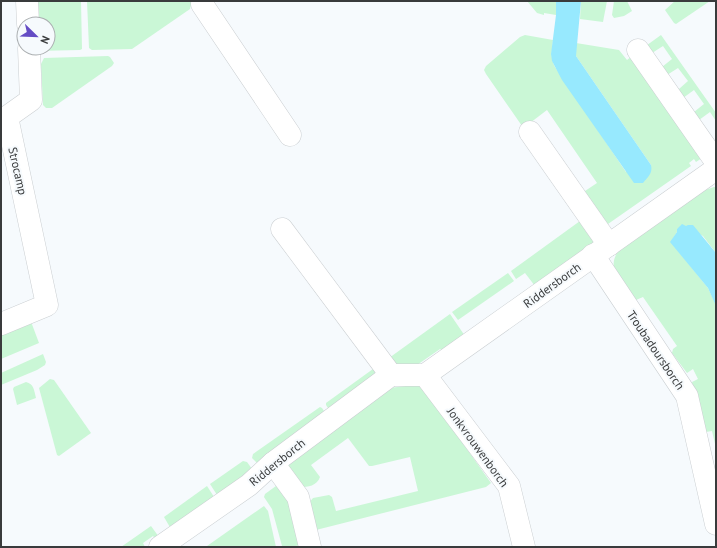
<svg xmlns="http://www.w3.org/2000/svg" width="717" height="548" font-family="'PT Sans',sans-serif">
<rect width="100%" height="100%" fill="#f6fafd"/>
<g fill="#caf7d6">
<path d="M 33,1 L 81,1 L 82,49 L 80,50 L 35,51 L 35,48 L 48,48 L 48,24 L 34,24 Z"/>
<path d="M 87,1 L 192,1 L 190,9 L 132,49 L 92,50 L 89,48 Z"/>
<path d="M 527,1 L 556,1 L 556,15 L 544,13 L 544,15 L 537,13 Z"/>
<path d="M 581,1 L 607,1 L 603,22 L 580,19 Z"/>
<path d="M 614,1 L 627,1 L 632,11 L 624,16 L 614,18 L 612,15 Z"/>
<path d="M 675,1 L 710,1 L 676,24 L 674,23 L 665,10 Z"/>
<path d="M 525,35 L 553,40 C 552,50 550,58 555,67 L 626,172 L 651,165 L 576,56 L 576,43 L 619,50 L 627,60 L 632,56 L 702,158 L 696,162 L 694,159 L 689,163 L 691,166 L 608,224 L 585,195 L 585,191 L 597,183 L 547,110 L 526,126 L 522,126 L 486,74 L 484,70 L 486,66 L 520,37 Z"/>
<path d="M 661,35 L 716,113 L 716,121 L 710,112 L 699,120 L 694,112 L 704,104 L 694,90 L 683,98 L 679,89 L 688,81 L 678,68 L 667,75 L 662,67 L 672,59 L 663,46 L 649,55 L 643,48 Z"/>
<path d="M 108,56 L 110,57 L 114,63 L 112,66 L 52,108 L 46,108 L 43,105 L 41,64 L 44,58 Z"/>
<path d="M 714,187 L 716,187 L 716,253 L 703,236 L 686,226 L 677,229 L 677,232 L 671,242 L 708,288 L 716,305 L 716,448 L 712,431 L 706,432 L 703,430 L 692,382 L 698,379 L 693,369 L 687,373 L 672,353 L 673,349 L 677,346 L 643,297 L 636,300 C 624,284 604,270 619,250 L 702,191 Z"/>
<path d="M 580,221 L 596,242 L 535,286 L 525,273 L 516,279 L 511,271 Z"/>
<path d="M 508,273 L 514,281 L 458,320 L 452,312 Z"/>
<path d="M 450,314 L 465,336 L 443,351 L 440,349 L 417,365 L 397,365 L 389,358 Z"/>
<path d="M 30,319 L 39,343 L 1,359 L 1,330 Z"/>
<path d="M 43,354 L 46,362 L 45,365 L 37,370 L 1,385 L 1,373 Z"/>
<path d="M 373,369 L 380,373 L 330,411 L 326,405 L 326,403 Z"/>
<path d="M 50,379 L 54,380 L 91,433 L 59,456 L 57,455 L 39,388 Z"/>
<path d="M 26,382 C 34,384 34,390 36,398 L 17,405 L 13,389 L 14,387 Z"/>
<path d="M 414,385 L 419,386 L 425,390 L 491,483 L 486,487 L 312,531 L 308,504 L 313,498 L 329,495 L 332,497 L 336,511 L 418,491 L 410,457 L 372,466 L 369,466 L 348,438 L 311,465 L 320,477 C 317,486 308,487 300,487 L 292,482 L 287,462 L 389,388 Z"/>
<path d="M 320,407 L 322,408 L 326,414 L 257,463 L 252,458 L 253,454 Z"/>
<path d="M 243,461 L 247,462 L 255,473 L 219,498 L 210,484 Z"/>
<path d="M 207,486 L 216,500 L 171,529 L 164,517 Z"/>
<path d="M 276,486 L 291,505 L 301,545 L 290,547 L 282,546 L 272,509 L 264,497 L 265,494 Z"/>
<path d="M 264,506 L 268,511 L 276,547 L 208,547 L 207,546 Z"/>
<path d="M 151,526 L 159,537 L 158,542 L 153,536 L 143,543 L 145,547 L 121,547 Z"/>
</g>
<g fill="#97e9fe">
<path d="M 556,1 L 581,1 L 576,56 L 651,165 C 653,173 648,177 643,183 L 634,183 L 562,80 L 552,61 L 551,54 L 556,15 Z"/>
<path d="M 682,224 L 686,226 L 688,225 L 693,225 L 716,253 L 716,306 L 708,288 L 670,242 L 677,232 L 677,229 Z"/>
</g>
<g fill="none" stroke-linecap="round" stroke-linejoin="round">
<g stroke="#cbcfd2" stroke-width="23">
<g id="minor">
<path d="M 27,1 L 28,24"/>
<path d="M 203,1 L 202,4 L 290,135"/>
<path d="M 638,50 L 716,162"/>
<path d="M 530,132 L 609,245"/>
<path d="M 282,229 L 391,375"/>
<path d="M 593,255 L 687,396 L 716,524"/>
<path d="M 1,324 L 47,305 L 7,117 L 31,100 L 29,48"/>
<path d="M 425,375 L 509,486 L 524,547"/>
<path d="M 273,463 L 298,497 L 310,547"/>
<path d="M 160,547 L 249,485 L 273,463 L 391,375 L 425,375 L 716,169"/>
</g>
</g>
<use href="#minor" stroke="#fff" stroke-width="22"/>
</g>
<g text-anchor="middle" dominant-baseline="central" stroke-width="4" stroke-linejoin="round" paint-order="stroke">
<g font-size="12" fill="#393b3c" stroke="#f6fafd">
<text transform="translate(18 171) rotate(77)">Strocamp</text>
<text transform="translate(552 285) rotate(-36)">Riddersborch</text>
<text transform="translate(656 350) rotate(56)">Troubadoursborch</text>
<text transform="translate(478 447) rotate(54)">Jonkvrouwenborch</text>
<text transform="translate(277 462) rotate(-39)">Riddersborch</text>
</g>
</g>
<rect width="717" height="548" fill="none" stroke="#393b3c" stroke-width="4"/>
<g transform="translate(36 36) rotate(113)"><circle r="19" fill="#f6fafd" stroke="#aaaeb0"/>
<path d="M0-3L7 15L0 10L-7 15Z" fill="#644cc4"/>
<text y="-6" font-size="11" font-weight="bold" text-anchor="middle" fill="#393b3c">N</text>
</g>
</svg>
